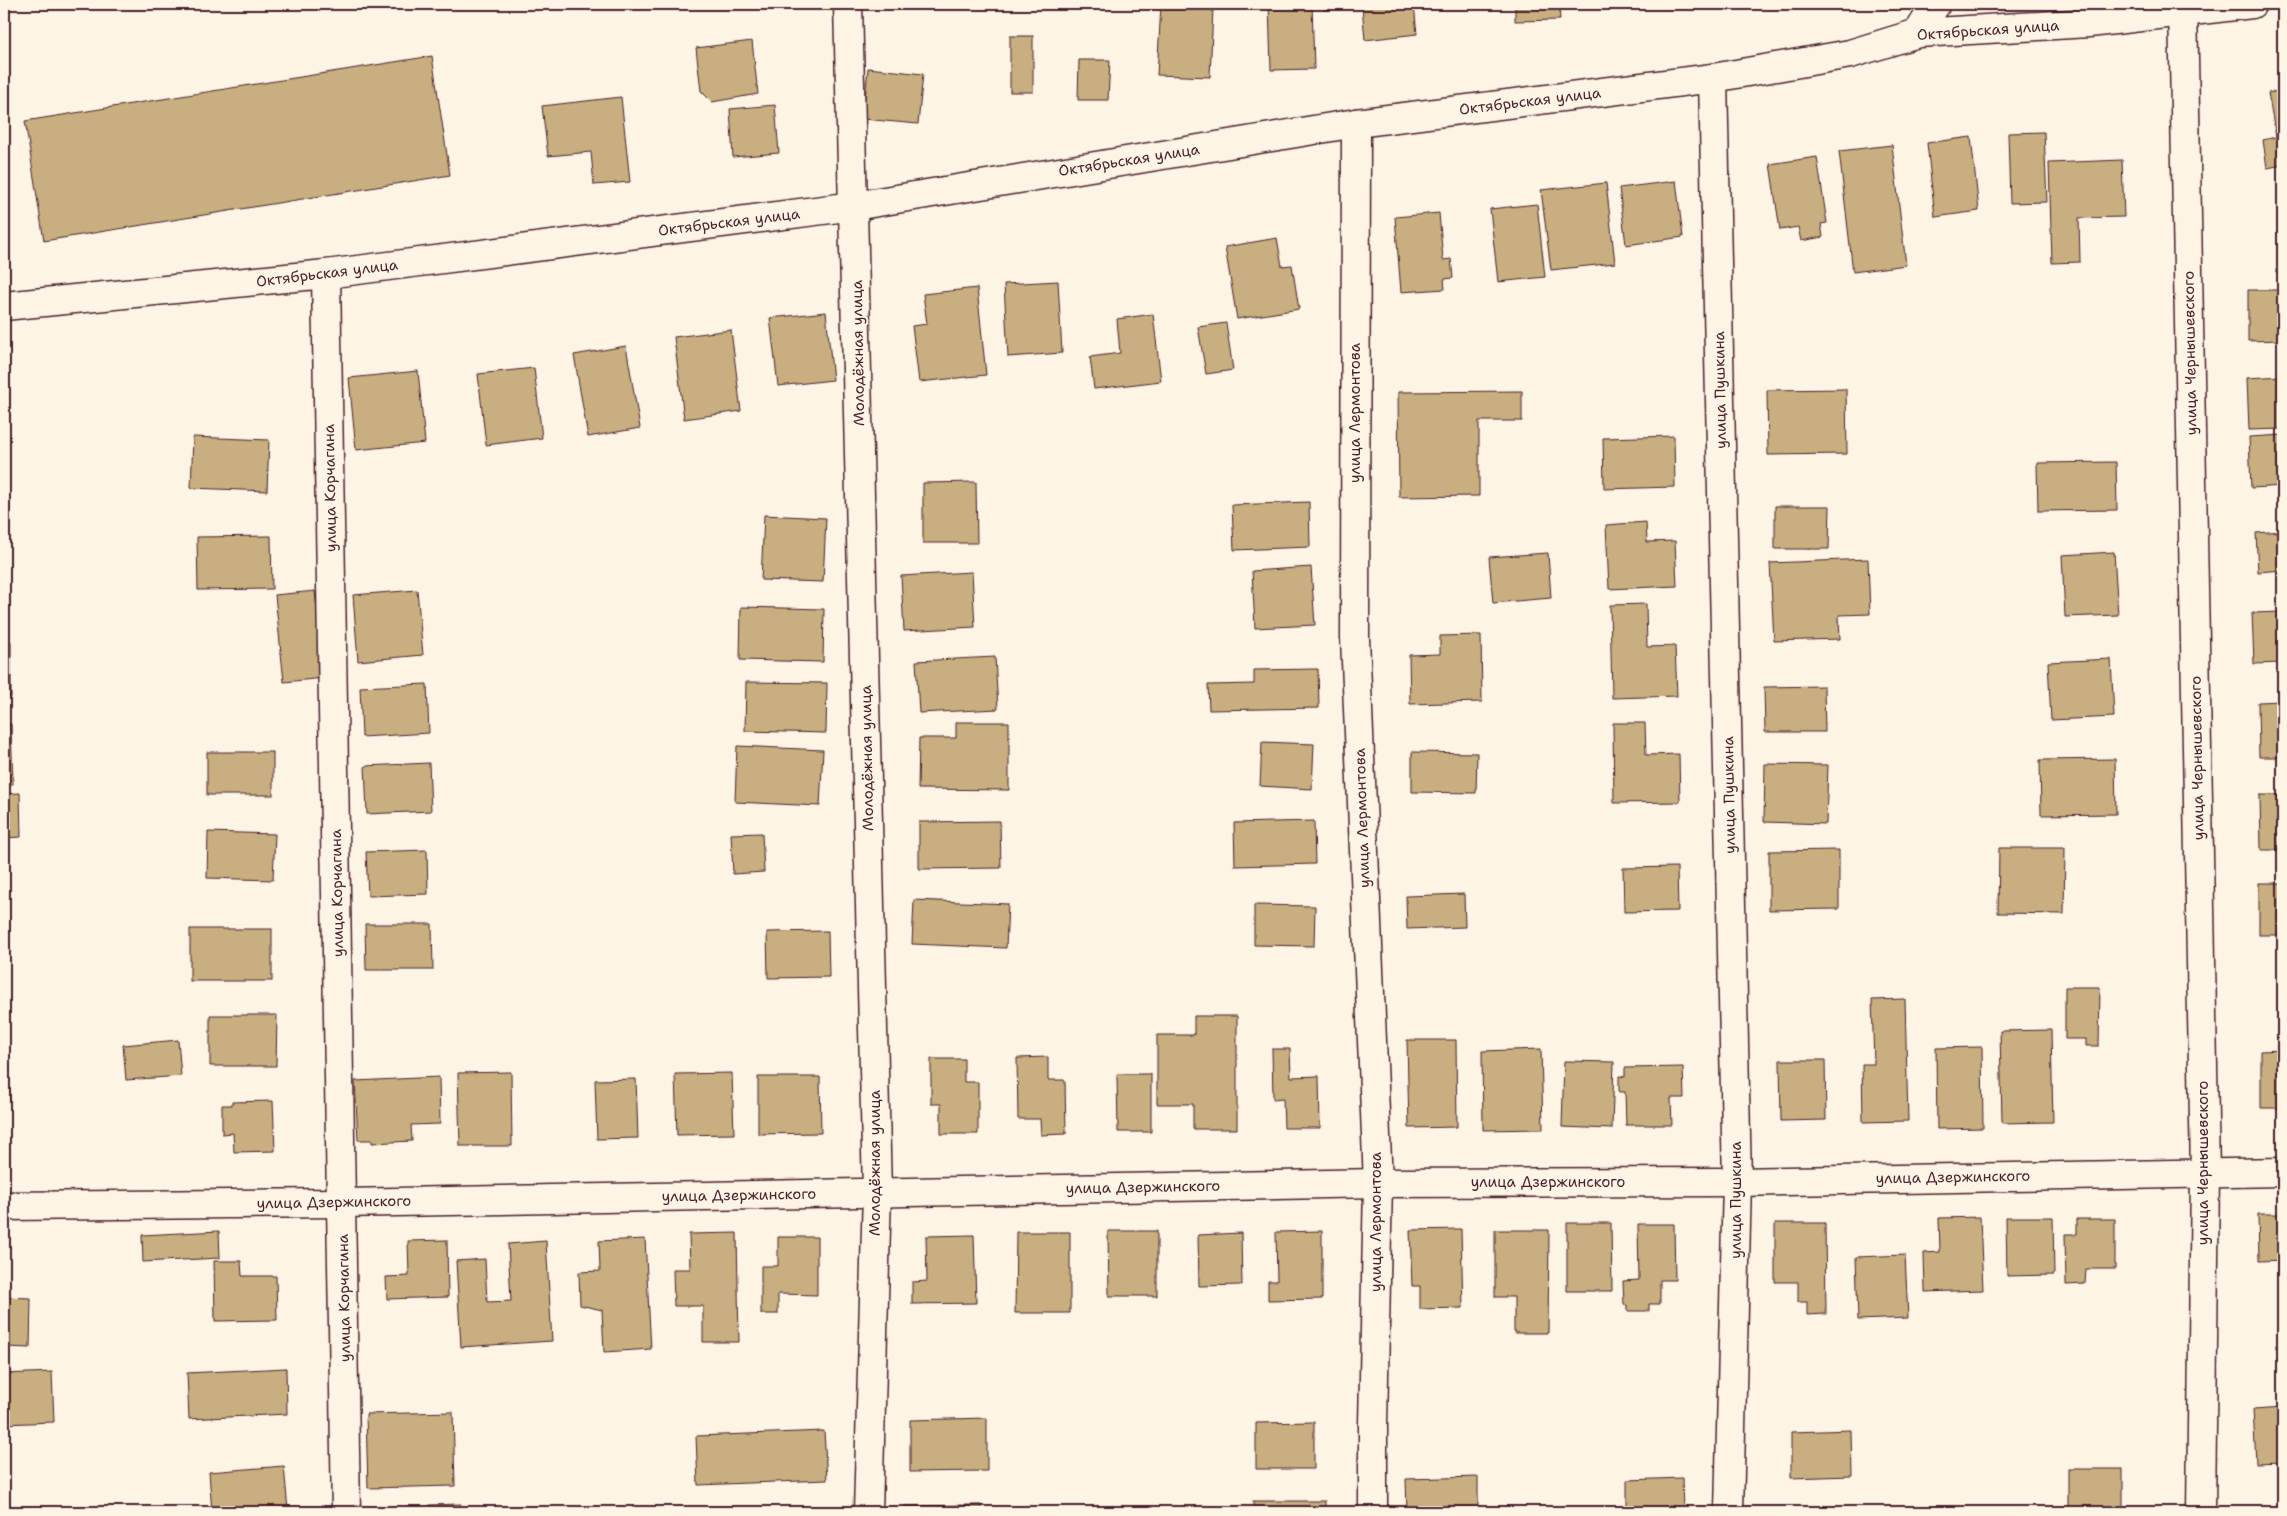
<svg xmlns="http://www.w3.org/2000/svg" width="2287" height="1516" font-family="'Shantell Sans',sans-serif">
<rect width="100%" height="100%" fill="#fcf5e5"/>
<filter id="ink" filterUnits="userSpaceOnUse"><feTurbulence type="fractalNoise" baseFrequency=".02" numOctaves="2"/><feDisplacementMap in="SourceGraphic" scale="10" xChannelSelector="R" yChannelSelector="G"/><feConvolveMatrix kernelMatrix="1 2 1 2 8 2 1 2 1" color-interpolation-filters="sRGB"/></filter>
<g filter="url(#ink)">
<g fill="#c7af7f" stroke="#4a1f2b">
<path d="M 860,4 L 900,4 L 900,8 L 860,6 Z"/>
<path d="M 1269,4 L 1312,4 L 1314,69 L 1271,70 Z"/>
<path d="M 1323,4 L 1414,4 L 1417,34 L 1365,40 L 1362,6 L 1324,10 Z"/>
<path d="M 1515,4 L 1559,4 L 1560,20 L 1515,21 Z"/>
<path d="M 1161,5 L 1213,8 L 1210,77 L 1157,75 Z"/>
<rect x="1010" y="36" width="23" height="56"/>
<path d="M 752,41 L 758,94 L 712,102 L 701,91 L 696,48 Z"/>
<path d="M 432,56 L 450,175 L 44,241 L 25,121 Z"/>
<path d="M 1079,60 L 1110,60 L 1108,100 L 1078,100 Z"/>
<path d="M 868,68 L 923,74 L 918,124 L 863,119 Z"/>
<path d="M 2283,90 L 2283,165 L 2267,168 L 2263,140 L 2276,137 L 2268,93 Z"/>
<path d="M 621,97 L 630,182 L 594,185 L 591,152 L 548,156 L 542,106 Z"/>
<path d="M 775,105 L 779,153 L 733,157 L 730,109 Z"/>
<path d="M 2044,132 L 2047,202 L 2010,203 L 2008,133 Z"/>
<path d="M 1971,137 L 1979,211 L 1935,217 L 1927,143 Z"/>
<path d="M 1892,145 L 1906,265 L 1853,272 L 1839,151 Z"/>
<path d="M 1817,157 L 1827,223 L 1821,224 L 1823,237 L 1801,241 L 1798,227 L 1780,230 L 1770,164 Z"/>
<path d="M 2122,160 L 2124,217 L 2079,218 L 2080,262 L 2052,263 L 2049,163 Z"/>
<path d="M 1676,181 L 1683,237 L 1626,245 L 1619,188 Z"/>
<path d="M 1606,183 L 1615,263 L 1551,270 L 1541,190 Z"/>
<path d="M 1537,204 L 1545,277 L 1498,282 L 1490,209 Z"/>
<path d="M 1439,213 L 1443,260 L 1451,259 L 1453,278 L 1444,279 L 1445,289 L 1401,292 L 1395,217 Z"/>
<path d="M 1277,238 L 1282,266 L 1292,265 L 1299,309 L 1237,319 L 1225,247 Z"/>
<path d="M 1058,281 L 1062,353 L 1008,357 L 1004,284 Z"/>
<path d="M 977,288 L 986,375 L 919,382 L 912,326 L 927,324 L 923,294 Z"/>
<path d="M 2248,290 L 2283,290 L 2283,340 L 2248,341 Z"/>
<path d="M 826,312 L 833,380 L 778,386 L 770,318 Z"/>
<path d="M 1153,314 L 1161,381 L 1094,389 L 1090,357 L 1120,353 L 1117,319 Z"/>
<path d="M 1226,323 L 1233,370 L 1206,374 L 1198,327 Z"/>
<path d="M 731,330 L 741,411 L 684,419 L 674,337 Z"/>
<path d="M 626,346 L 640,428 L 588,437 L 574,355 Z"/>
<path d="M 534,368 L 542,438 L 486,445 L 478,374 Z"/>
<path d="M 418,371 L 425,443 L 356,450 L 349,378 Z"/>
<path d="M 2283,376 L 2283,429 L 2249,430 L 2247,378 Z"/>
<path d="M 1846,389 L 1847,454 L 1768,455 L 1767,390 Z"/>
<path d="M 1522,391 L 1522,421 L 1479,421 L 1479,496 L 1399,497 L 1398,392 Z"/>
<path d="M 2283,435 L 2283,486 L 2251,488 L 2249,437 Z"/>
<path d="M 1674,436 L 1675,487 L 1604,489 L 1603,438 Z"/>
<path d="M 193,437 L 269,440 L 267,491 L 191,488 Z"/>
<path d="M 2116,462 L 2117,510 L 2038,511 L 2037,463 Z"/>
<path d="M 976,482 L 977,543 L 923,543 L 923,483 Z"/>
<path d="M 1309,502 L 1310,547 L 1234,550 L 1232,505 Z"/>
<path d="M 1775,506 L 1830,506 L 1829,549 L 1775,549 Z"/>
<path d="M 764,515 L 826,518 L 823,582 L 761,580 Z"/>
<path d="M 1646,522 L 1647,542 L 1675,541 L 1677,586 L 1609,589 L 1606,525 Z"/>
<path d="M 2283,531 L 2283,570 L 2258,572 L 2256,533 Z"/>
<path d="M 271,536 L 272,589 L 198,590 L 197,537 Z"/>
<path d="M 2114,552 L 2118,615 L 2065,617 L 2062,555 Z"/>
<path d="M 1548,553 L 1551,598 L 1493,603 L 1489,557 Z"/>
<path d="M 1868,559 L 1870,614 L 1839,615 L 1840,639 L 1774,641 L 1770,563 Z"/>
<path d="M 1311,567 L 1315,625 L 1255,628 L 1252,571 Z"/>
<path d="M 972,572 L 975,627 L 904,631 L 901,576 Z"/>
<path d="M 417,590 L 423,655 L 358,661 L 353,595 Z"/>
<path d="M 315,591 L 324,678 L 284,682 L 275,595 Z"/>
<path d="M 1646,604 L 1647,647 L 1675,646 L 1677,696 L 1612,698 L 1610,605 Z"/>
<path d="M 741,607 L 824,609 L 823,662 L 740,660 Z"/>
<path d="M 2283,612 L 2283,663 L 2254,664 L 2252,613 Z"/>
<path d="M 1481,635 L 1482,702 L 1410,704 L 1409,655 L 1440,654 L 1440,636 Z"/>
<rect x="4" y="642" width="7" height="55"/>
<path d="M 995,657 L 998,709 L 919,713 L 916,661 Z"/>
<path d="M 2111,659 L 2114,717 L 2051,720 L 2048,662 Z"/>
<path d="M 1318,669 L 1319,708 L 1209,710 L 1208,685 L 1254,684 L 1254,670 Z"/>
<path d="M 746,682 L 827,683 L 826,733 L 745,731 Z"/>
<path d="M 427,684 L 429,733 L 362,737 L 360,687 Z"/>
<path d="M 1824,686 L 1825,732 L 1765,732 L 1764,687 Z"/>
<path d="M 2283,701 L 2283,757 L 2259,757 L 2258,702 Z"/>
<path d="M 956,722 L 1009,722 L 1009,790 L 918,789 L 919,738 L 956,738 Z"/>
<path d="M 1613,723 L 1645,723 L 1646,755 L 1679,754 L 1680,802 L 1614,803 Z"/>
<path d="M 4,724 L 11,724 L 13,784 L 4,784 Z"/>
<path d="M 1262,742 L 1314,744 L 1312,789 L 1260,786 Z"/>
<path d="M 737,746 L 823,750 L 820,806 L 735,802 Z"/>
<rect x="207" y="752" width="66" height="43"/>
<path d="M 1412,752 L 1477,753 L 1476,793 L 1412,792 Z"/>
<path d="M 2115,759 L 2116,814 L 2041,815 L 2040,760 Z"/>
<path d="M 429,763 L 431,811 L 367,814 L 365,766 Z"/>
<path d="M 1765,764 L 1828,765 L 1826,824 L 1764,822 Z"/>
<path d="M 20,793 L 21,837 L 4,838 L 4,794 Z"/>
<path d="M 2260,795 L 2283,795 L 2283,850 L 2261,850 Z"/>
<path d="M 1000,821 L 1001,868 L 919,869 L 919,822 Z"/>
<path d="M 1314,821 L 1315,864 L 1235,866 L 1234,823 Z"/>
<path d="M 208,832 L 275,834 L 273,880 L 207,878 Z"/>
<path d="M 762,833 L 764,872 L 733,874 L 731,834 Z"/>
<path d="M 1999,848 L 2065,848 L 2064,914 L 1998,913 Z"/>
<path d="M 427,850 L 428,894 L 368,896 L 366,852 Z"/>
<path d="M 1839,850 L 1839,909 L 1769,910 L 1769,851 Z"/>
<path d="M 1677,867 L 1678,911 L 1624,912 L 1623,868 Z"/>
<rect x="2259" y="883" width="24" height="52"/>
<path d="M 1464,894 L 1465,927 L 1407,929 L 1406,896 Z"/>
<path d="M 914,900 L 1008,904 L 1006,948 L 912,944 Z"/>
<path d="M 1254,905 L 1315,906 L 1314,946 L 1254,945 Z"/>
<path d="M 365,924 L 432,924 L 433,970 L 366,970 Z"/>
<rect x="190" y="929" width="82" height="52"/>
<path d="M 828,931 L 829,977 L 768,978 L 767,932 Z"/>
<path d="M 2065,987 L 2100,987 L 2099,1046 L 2086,1046 L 2086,1039 L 2065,1039 Z"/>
<path d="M 1905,999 L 1908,1121 L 1863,1122 L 1862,1064 L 1874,1064 L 1872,1000 Z"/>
<path d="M 210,1015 L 277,1015 L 276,1066 L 210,1066 Z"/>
<path d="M 1194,1016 L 1237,1016 L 1237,1129 L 1193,1129 L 1193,1104 L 1157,1104 L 1157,1035 L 1194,1035 Z"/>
<path d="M 2051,1030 L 2053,1122 L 2002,1123 L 2000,1031 Z"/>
<path d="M 178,1040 L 181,1076 L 126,1080 L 123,1045 Z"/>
<path d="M 1407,1040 L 1456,1040 L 1457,1127 L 1409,1128 Z"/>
<path d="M 1982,1047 L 1983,1128 L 1937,1129 L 1936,1048 Z"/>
<path d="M 1272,1049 L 1290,1049 L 1291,1077 L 1319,1076 L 1320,1128 L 1284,1128 L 1283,1099 L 1273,1100 Z"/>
<path d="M 1541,1049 L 1543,1129 L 1483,1130 L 1482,1051 Z"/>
<path d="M 2281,1050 L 2281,1063 L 2283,1063 L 2283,1108 L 2261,1108 L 2261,1051 Z"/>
<path d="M 1048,1057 L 1048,1080 L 1065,1080 L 1066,1134 L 1041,1135 L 1040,1119 L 1018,1119 L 1017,1058 Z"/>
<path d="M 931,1059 L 964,1059 L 964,1082 L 978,1082 L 978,1134 L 941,1134 L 941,1104 L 931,1104 Z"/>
<path d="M 1780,1060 L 1825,1060 L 1826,1120 L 1781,1121 Z"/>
<path d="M 1564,1061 L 1614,1062 L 1612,1129 L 1562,1127 Z"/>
<path d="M 1683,1067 L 1684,1098 L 1671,1098 L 1672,1125 L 1626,1125 L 1625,1092 L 1619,1092 L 1619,1076 L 1625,1077 L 1625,1068 Z"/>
<path d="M 511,1072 L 512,1146 L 460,1146 L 458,1073 Z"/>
<path d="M 732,1073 L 734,1134 L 677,1135 L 675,1074 Z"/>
<path d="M 1117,1074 L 1151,1074 L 1151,1132 L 1118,1132 Z"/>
<path d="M 439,1077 L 440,1124 L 411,1125 L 412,1141 L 372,1143 L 372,1140 L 358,1140 L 355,1081 Z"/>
<path d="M 758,1077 L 820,1077 L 821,1133 L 758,1134 Z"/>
<path d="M 636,1079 L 638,1138 L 597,1139 L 595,1080 Z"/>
<path d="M 4,1083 L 9,1083 L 9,1101 L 4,1102 Z"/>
<path d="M 273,1101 L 275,1151 L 234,1152 L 233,1133 L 222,1134 L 222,1105 L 232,1105 L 232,1102 Z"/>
<path d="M 2258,1214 L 2283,1214 L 2283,1260 L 2259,1261 Z"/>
<path d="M 1980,1217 L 1983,1290 L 1925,1292 L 1924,1253 L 1940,1252 L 1939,1218 Z"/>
<path d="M 2006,1217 L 2053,1217 L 2054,1275 L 2007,1276 Z"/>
<path d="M 2077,1219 L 2115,1219 L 2115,1269 L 2086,1269 L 2085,1284 L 2066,1285 L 2065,1234 L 2077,1234 Z"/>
<path d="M 1567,1223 L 1611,1223 L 1612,1291 L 1567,1291 Z"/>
<path d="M 1775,1223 L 1825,1223 L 1826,1314 L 1807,1315 L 1807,1302 L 1798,1302 L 1798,1282 L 1775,1282 Z"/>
<path d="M 1638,1224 L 1674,1224 L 1675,1280 L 1660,1280 L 1660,1304 L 1649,1304 L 1649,1311 L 1627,1311 L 1627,1305 L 1624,1305 L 1623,1281 L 1639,1280 Z"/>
<path d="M 1461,1229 L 1463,1308 L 1420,1309 L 1420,1286 L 1412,1286 L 1410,1230 Z"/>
<path d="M 1495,1230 L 1549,1230 L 1548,1333 L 1514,1333 L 1514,1297 L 1495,1297 Z"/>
<path d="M 219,1231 L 220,1258 L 143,1262 L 142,1235 Z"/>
<path d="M 1108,1231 L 1157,1231 L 1157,1296 L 1109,1296 Z"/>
<path d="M 1322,1231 L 1322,1299 L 1268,1300 L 1268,1281 L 1277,1281 L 1276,1232 Z"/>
<path d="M 1016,1232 L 1070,1232 L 1070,1313 L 1015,1313 Z"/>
<path d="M 737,1233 L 739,1342 L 703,1342 L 703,1306 L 674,1306 L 673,1269 L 690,1269 L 689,1234 Z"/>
<path d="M 1241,1233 L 1242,1285 L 1199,1286 L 1198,1235 Z"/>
<path d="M 974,1235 L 976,1303 L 912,1304 L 912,1282 L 927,1281 L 926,1236 Z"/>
<path d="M 778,1237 L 817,1237 L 817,1295 L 778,1294 L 778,1314 L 761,1314 L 761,1266 L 778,1266 Z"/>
<path d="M 645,1239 L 651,1349 L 604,1352 L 602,1310 L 580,1305 L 579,1272 L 600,1271 L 599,1241 Z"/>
<path d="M 447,1240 L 448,1297 L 387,1299 L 386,1277 L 409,1276 L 408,1241 Z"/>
<path d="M 546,1241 L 552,1341 L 461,1347 L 456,1261 L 485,1259 L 487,1302 L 511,1301 L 508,1244 Z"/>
<path d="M 1905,1255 L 1908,1318 L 1858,1320 L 1856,1257 Z"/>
<path d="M 214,1261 L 241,1261 L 242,1276 L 276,1276 L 277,1320 L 215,1321 Z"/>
<path d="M 4,1297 L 31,1298 L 30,1348 L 4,1347 Z"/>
<path d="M 286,1368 L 287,1414 L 189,1419 L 187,1373 Z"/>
<path d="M 52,1372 L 54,1422 L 4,1424 L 4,1374 Z"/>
<path d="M 2283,1408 L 2283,1462 L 2256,1463 L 2253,1410 Z"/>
<path d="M 453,1412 L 455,1486 L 368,1488 L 366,1414 Z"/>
<path d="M 987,1418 L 987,1471 L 910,1472 L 910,1420 Z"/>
<path d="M 1314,1422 L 1314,1469 L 1256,1469 L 1256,1423 Z"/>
<path d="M 1851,1430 L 1852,1476 L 1791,1478 L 1791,1432 Z"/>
<path d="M 824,1431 L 827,1480 L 698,1485 L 696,1436 Z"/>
<path d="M 284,1466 L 288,1510 L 212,1512 L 209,1472 Z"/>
<rect x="2068" y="1469" width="55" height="43"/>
<path d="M 1478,1477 L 1478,1512 L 1407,1512 L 1406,1479 Z"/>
<path d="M 1682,1478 L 1683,1512 L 1627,1512 L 1627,1480 Z"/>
<rect x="1253" y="1501" width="72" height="11"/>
<path d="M 461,1504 L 461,1512 L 429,1512 L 429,1505 Z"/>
<path d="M 981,1505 L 981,1512 L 905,1512 L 905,1506 Z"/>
</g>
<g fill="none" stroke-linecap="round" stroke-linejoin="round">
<g stroke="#4a1f2b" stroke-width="31">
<g id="street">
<path d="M 848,4 L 877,1192 L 868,1512"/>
<path d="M 2183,4 L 2205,1173 L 2201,1512"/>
<path d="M 1918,33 L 1936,4"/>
<path d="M 1713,78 L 1737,1182 L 1729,1512"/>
<path d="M 1356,123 L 1355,638 L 1378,1183 L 1373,1425 L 1373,1512"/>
<path d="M 326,274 L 346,1512"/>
<path d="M 4,306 L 326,274 L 854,206 L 1356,123 L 1713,78 L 1850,54 L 1918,33 L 2089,23 L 2252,4"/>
<path d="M 4,1206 L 343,1203 L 1378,1183 L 1737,1182 L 2283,1172"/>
</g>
</g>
<use href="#street" stroke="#fcf5e5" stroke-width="28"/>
</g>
</g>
<g text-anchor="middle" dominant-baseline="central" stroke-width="4" stroke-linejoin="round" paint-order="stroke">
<g font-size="15" fill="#4a1f2b" stroke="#fcf5e5">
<text transform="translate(1988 30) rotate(-4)">Октябрьская улица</text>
<text transform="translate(1530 101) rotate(-7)">Октябрьская улица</text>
<text transform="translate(1129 160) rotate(-9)">Октябрьская улица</text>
<text transform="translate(729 222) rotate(-7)">Октябрьская улица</text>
<text transform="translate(327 273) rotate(-7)">Октябрьская улица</text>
<text transform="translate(858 353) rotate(-91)">Молодёжная улица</text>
<text transform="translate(2190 353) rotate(-91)">улица Чернышевского</text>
<text transform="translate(1720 390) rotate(-91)">улица Пушкина</text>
<text transform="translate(1355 413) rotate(-90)">улица Лермонтова</text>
<text transform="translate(330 488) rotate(-91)">улица Корчагина</text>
<text transform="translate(867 758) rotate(-91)">Молодёжная улица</text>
<text transform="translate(2197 758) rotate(-91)">улица Чернышевского</text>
<text transform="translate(1729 795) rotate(-91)">улица Пушкина</text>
<text transform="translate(1362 818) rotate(-92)">улица Лермонтова</text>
<text transform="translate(337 893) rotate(-91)">улица Корчагина</text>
<text transform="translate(875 1163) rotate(-90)">Молодёжная улица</text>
<text transform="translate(2203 1163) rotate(-90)">улица Чернышевского</text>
<text transform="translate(1953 1177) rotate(-1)">улица Дзержинского</text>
<text x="1548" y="1182">улица Дзержинского</text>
<text transform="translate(1143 1187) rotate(-1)">улица Дзержинского</text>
<text transform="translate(739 1195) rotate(-1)">улица Дзержинского</text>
<text transform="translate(1736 1200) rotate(-90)">улица Пушкина</text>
<text transform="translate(334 1202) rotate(-1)">улица Дзержинского</text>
<text transform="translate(1376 1222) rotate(-90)">улица Лермонтова</text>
<text transform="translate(344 1298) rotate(-91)">улица Корчагина</text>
</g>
</g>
<rect width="2287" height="1516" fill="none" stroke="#fcf5e5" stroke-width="20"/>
<rect x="10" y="10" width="2267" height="1496" fill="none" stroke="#4a1f2b" stroke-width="2" filter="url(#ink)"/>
</svg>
